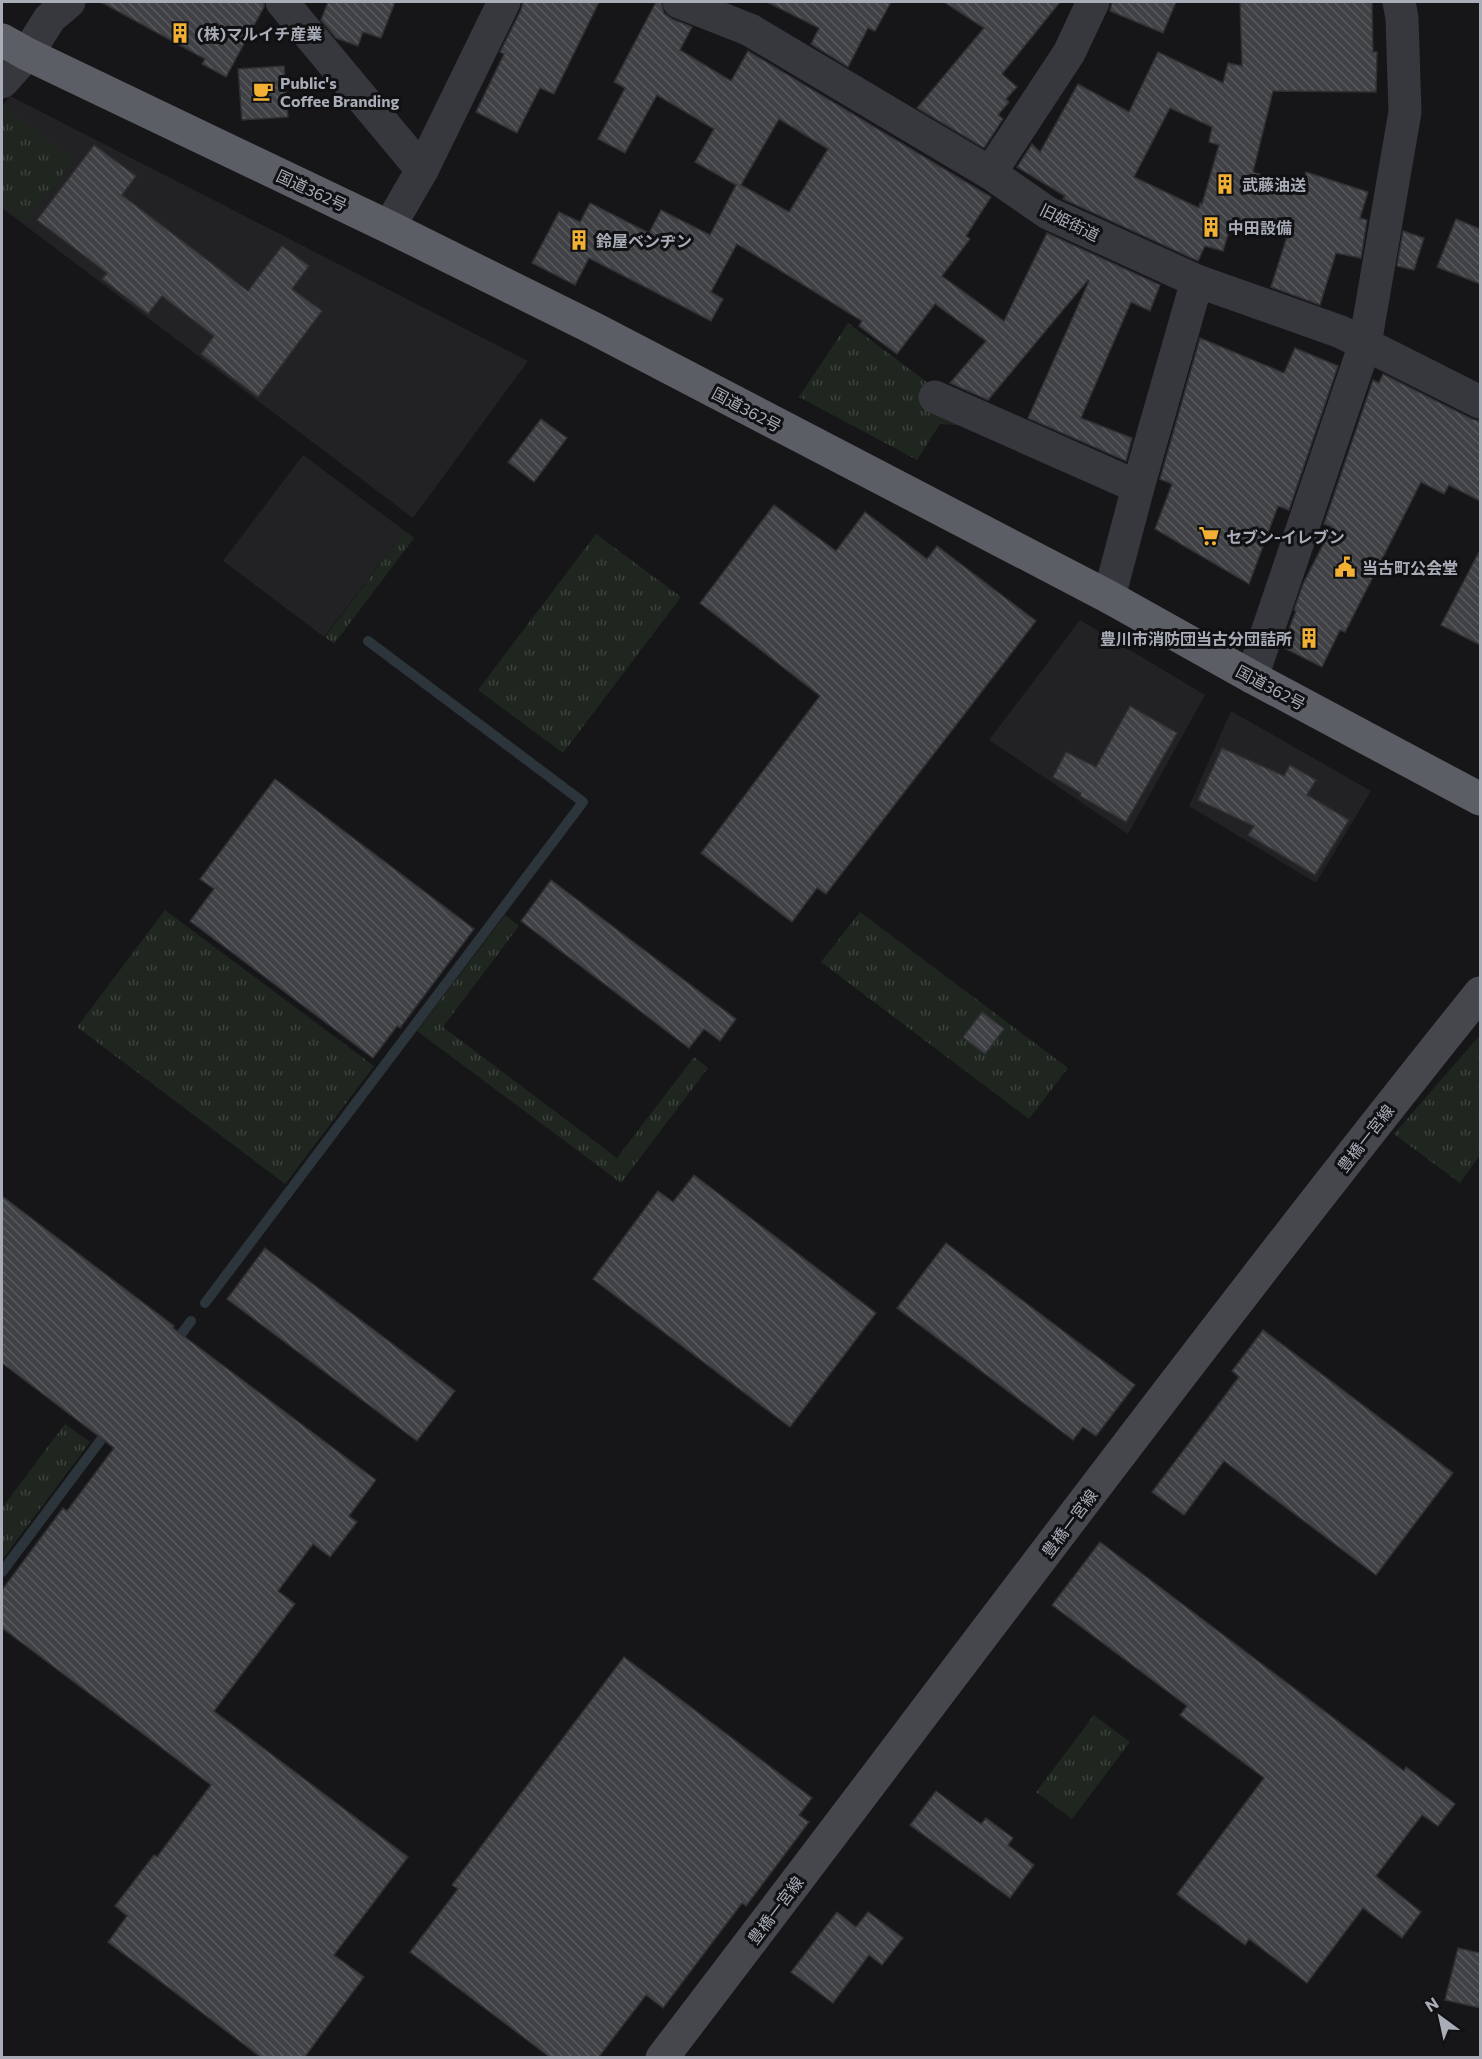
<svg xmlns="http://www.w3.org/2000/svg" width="1482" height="2059" font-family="Commissioner,'Noto Sans JP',sans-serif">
<defs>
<pattern id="grass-tufts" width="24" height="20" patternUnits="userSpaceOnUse" patternTransform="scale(1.5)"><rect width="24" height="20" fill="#1e261f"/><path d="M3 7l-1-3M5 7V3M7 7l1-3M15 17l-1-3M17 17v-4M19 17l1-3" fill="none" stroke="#3c433d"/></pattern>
<pattern id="building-back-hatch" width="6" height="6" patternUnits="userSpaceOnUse" patternTransform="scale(1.5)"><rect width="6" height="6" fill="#404145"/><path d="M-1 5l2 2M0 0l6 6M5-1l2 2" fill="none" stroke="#595a5e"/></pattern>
</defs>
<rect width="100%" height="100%" fill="#161618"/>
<g fill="#222225">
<path d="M 10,96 L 528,361 L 413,518 L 2,208 L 2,106 Z"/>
<path d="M 303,455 L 405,531 L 324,637 L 223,561 Z"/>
<path d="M 1080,620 L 1205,695 L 1128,834 L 989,740 Z"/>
<path d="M 1231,711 L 1371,791 L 1316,883 L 1189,806 Z"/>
</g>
<g fill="url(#grass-tufts)">
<path d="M 3,108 L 74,160 L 24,222 L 2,206 Z"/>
<path d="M 848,323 L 987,427 L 940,424 L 917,460 L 799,397 Z"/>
<path d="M 405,531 L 414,538 L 334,644 L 325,637 Z"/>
<path d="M 596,534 L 681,597 L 563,753 L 478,690 Z"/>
<path d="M 165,910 L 374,1066 L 285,1184 L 77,1027 Z"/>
<path d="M 860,912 L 1068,1068 L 1029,1119 L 821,962 Z"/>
<path d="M 505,915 L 519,926 L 443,1027 L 617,1158 L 694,1057 L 708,1068 L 621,1183 L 417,1031 Z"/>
<path d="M 1480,1035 L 1480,1155 L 1460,1183 L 1394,1134 Z"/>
<path d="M 65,1424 L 90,1442 L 2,1560 L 2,1508 Z"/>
<path d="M 1094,1715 L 1130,1742 L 1072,1819 L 1036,1792 Z"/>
</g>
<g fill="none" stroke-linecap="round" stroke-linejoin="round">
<g stroke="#2c353c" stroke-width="10">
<path d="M 205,1303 L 583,802 L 368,641"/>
<path d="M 173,1345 L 191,1321"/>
<path d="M 2,1572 L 109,1429"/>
</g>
</g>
<g fill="url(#building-back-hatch)" stroke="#303034" stroke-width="1.5" fill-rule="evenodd">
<path d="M 101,2 L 264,2 L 264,7 L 226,77 L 202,64 L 205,59 Z"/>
<path d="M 328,2 L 395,2 L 381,38 L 363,32 L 358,46 L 336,38 L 321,20 Z"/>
<path d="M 523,2 L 599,2 L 554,94 L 540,88 L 517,133 L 476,112 L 504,54 L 500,52 L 521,10 Z"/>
<path d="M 656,2 L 661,2 L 664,13 L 672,19 L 692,27 L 680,50 L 731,81 L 748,51 L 991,197 L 966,236 L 970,239 L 942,276 L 1004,321 L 1047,233 L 1160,285 L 1150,311 L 1131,302 L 1081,418 L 1132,438 L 1126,461 L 1028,418 L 1089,281 L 1088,280 L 988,400 L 950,383 L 986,341 L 935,304 L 897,354 L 859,326 L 862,321 L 737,244 L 711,292 L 723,299 L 711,321 L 589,258 L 575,285 L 532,263 L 559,212 L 580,222 L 590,203 L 649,233 L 661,210 L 710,235 L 736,185 L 695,162 L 714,129 L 657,95 L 625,153 L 598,139 L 625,88 L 614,82 ZM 779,119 L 828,149 L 789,212 L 741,185 Z"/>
<path d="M 767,2 L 891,2 L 875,31 L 868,28 L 848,67 L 811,44 L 819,28 Z"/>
<path d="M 944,2 L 1060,2 L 1002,74 L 1017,87 L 1006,99 L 1009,102 L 998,115 L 1003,119 L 984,148 L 917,108 L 984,28 Z"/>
<path d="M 1112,2 L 1176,2 L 1163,33 L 1110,11 Z"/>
<path d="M 1240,2 L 1372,2 L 1373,52 L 1377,52 L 1376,92 L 1273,91 L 1253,172 L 1302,186 L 1306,172 L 1368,192 L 1360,218 L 1367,220 L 1361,258 L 1336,253 L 1320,305 L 1271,287 L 1288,233 L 1233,218 L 1223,251 L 1205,246 L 1198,261 L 1063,199 L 1065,196 L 1017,167 L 1032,144 L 1040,152 L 1078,84 L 1129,112 L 1158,52 L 1223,83 L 1228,63 L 1242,66 ZM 1170,108 L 1212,127 L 1209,142 L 1219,145 L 1202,204 L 1200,203 L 1199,208 L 1134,177 Z"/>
<path d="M 284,66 L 288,117 L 242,120 L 238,69 Z"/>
<path d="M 94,145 L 136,176 L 122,195 L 248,291 L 282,246 L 309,266 L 292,289 L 322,311 L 258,397 L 201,354 L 214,336 L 162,296 L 148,314 L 102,279 L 107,273 L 37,220 Z"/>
<path d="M 1456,219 L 1480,229 L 1480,284 L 1437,267 Z"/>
<path d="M 1403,231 L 1424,238 L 1414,270 L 1397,266 Z"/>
<path d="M 1200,338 L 1284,373 L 1295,348 L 1338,366 L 1289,510 L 1278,506 L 1249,584 L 1155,529 L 1172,484 L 1160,479 Z"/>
<path d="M 1383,374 L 1472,419 L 1480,421 L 1480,501 L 1449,485 L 1444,494 L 1421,482 L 1345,632 L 1340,630 L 1322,667 L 1282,647 L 1296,611 L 1294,610 L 1303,584 L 1332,527 L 1324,524 L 1373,380 L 1379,383 Z"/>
<path d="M 541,419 L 567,438 L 534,482 L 508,462 Z"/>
<path d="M 774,505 L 836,551 L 865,512 L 927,559 L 937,546 L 1036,621 L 826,894 L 817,888 L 792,922 L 701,853 L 820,696 L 700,603 Z"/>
<path d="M 1480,550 L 1480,645 L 1441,625 Z"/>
<path d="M 1130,706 L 1177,733 L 1126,822 L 1080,796 L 1081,793 L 1053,777 L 1066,752 L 1096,767 Z"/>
<path d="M 1222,748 L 1284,776 L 1290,765 L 1316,780 L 1307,795 L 1349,820 L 1315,875 L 1248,835 L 1254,826 L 1198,800 Z"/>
<path d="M 275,779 L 474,929 L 400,1028 L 397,1026 L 373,1058 L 190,921 L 214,889 L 200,879 Z"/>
<path d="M 551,880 L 736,1019 L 720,1041 L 704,1029 L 689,1048 L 521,921 Z"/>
<path d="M 982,1012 L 1004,1029 L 985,1054 L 963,1037 Z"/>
<path d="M 694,1175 L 876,1313 L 790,1427 L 593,1279 L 658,1191 L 673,1202 Z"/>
<path d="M 2,1196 L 174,1326 L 173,1328 L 376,1480 L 349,1516 L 357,1522 L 330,1557 L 313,1544 L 278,1591 L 295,1604 L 214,1711 L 408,1857 L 334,1955 L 364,1977 L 304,2058 L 262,2058 L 108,1942 L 127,1916 L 115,1906 L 154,1855 L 157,1857 L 211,1785 L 2,1628 L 2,1590 L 63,1508 L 67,1511 L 114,1448 L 2,1363 Z"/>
<path d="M 946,1243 L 1135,1385 L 1096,1436 L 1083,1427 L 1073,1440 L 897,1308 Z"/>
<path d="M 265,1248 L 455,1391 L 417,1441 L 227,1299 Z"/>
<path d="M 1263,1330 L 1453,1473 L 1376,1575 L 1224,1461 L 1184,1515 L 1152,1492 L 1239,1377 L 1232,1371 Z"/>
<path d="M 1100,1542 L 1404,1771 L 1406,1767 L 1455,1804 L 1438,1826 L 1422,1815 L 1376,1876 L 1421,1912 L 1402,1938 L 1363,1908 L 1307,1983 L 1249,1939 L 1245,1945 L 1177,1894 L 1264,1778 L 1180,1715 L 1187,1706 L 1052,1605 Z"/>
<path d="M 624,1657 L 812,1798 L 799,1815 L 809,1822 L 746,1906 L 742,1903 L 663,2008 L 646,1995 L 598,2058 L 551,2058 L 410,1952 L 458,1889 L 452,1885 Z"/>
<path d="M 936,1791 L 981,1824 L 986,1818 L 1013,1838 L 1008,1845 L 1034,1865 L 1010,1898 L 910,1825 Z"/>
<path d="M 837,1912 L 856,1927 L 868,1912 L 903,1938 L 882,1965 L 869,1955 L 833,2003 L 791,1972 Z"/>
<path d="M 1458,1948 L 1480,1953 L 1480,2008 L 1445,2000 Z"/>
</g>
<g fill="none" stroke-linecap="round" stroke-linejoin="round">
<g stroke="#37383d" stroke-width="33">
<path d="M 282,2 L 422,170"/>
<path d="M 679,2 L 750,30 L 990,173 L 1048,213 L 1197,281 L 1341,332 L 1480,402"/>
<path d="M 2,82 L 27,54 L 50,18 L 69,2"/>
<path d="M 990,173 L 1069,53 L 1093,2"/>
<path d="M 389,227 L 422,170 L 504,2"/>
<path d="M 935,397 L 1138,487"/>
<path d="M 1109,597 L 1138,487 L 1197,281"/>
<path d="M 1252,677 L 1365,344 L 1405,112 L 1402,18 L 1399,2"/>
</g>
<path stroke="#45474d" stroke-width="33" d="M 662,2058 C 934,1702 1200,1342 1480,993"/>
<path stroke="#5b5e65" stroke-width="33" d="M 2,40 L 27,54 L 389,227 L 593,328 L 1109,597 L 1252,677 L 1480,799"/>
</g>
<defs>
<g id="building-bare" transform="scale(1.62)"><path d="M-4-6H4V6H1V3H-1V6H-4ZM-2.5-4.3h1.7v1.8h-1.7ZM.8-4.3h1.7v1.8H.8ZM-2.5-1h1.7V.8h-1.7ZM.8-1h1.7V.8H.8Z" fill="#f2b134" stroke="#111113" stroke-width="2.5" paint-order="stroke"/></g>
<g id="cafe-bare" transform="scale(1.62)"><path d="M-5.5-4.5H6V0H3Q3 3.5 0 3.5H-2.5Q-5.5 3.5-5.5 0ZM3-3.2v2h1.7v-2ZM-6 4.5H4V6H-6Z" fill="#f2b134" stroke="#111113" stroke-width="2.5" paint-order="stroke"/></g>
<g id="supermarket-bare" transform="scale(1.62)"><path d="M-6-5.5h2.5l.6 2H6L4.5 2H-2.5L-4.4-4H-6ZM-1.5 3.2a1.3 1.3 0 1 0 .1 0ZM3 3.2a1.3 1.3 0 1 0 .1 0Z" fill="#f2b134" stroke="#111113" stroke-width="2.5" paint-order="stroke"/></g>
<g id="civic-bare" transform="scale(1.62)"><path d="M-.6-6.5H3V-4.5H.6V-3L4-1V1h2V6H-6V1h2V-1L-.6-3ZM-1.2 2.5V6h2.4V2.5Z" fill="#f2b134" stroke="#111113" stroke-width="2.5" paint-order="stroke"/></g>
</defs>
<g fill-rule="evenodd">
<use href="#building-bare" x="180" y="33"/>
<use href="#cafe-bare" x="263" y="91"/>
<use href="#building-bare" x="1225" y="184"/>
<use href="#building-bare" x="1211" y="227"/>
<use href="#building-bare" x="579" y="240"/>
<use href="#supermarket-bare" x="1209" y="536"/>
<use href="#civic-bare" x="1345" y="567"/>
<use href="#building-bare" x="1309" y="638"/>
</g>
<g text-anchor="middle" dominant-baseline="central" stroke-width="6" stroke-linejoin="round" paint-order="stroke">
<g font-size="16" font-weight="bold" fill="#a8adb8" stroke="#111113" text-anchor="start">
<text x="197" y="33">(株)マルイチ産業</text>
<text x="280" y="82">Public's<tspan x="280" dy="18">Coffee Branding</tspan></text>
<text x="1242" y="184">武藤油送</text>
<text x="1228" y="227">中田設備</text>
<text x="596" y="240">鈴屋ベンヂン</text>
<text x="1226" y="536">セブン-イレブン</text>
<text x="1362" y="567">当古町公会堂</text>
<text x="1292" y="638" text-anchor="end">豊川市消防団当古分団詰所</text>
</g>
<g font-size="16" fill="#a8adb8" stroke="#111113">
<text transform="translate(312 190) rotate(25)">国道362号</text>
<text transform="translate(1070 222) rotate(26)">旧姫街道</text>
<text transform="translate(747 409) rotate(28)">国道362号</text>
<text transform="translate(1271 687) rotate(28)">国道362号</text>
<text transform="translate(1365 1138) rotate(-52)">豊橋一宮線</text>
<text transform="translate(1069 1523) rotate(-53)">豊橋一宮線</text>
<text transform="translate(775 1910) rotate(-53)">豊橋一宮線</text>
</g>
</g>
<rect width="1482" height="2059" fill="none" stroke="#a8adb8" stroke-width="6"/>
<g transform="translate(1440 2017) rotate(327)" stroke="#111113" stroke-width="4.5" paint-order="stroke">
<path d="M0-4.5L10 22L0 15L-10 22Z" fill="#a8adb8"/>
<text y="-9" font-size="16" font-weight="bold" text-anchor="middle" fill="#a8adb8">N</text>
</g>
</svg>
